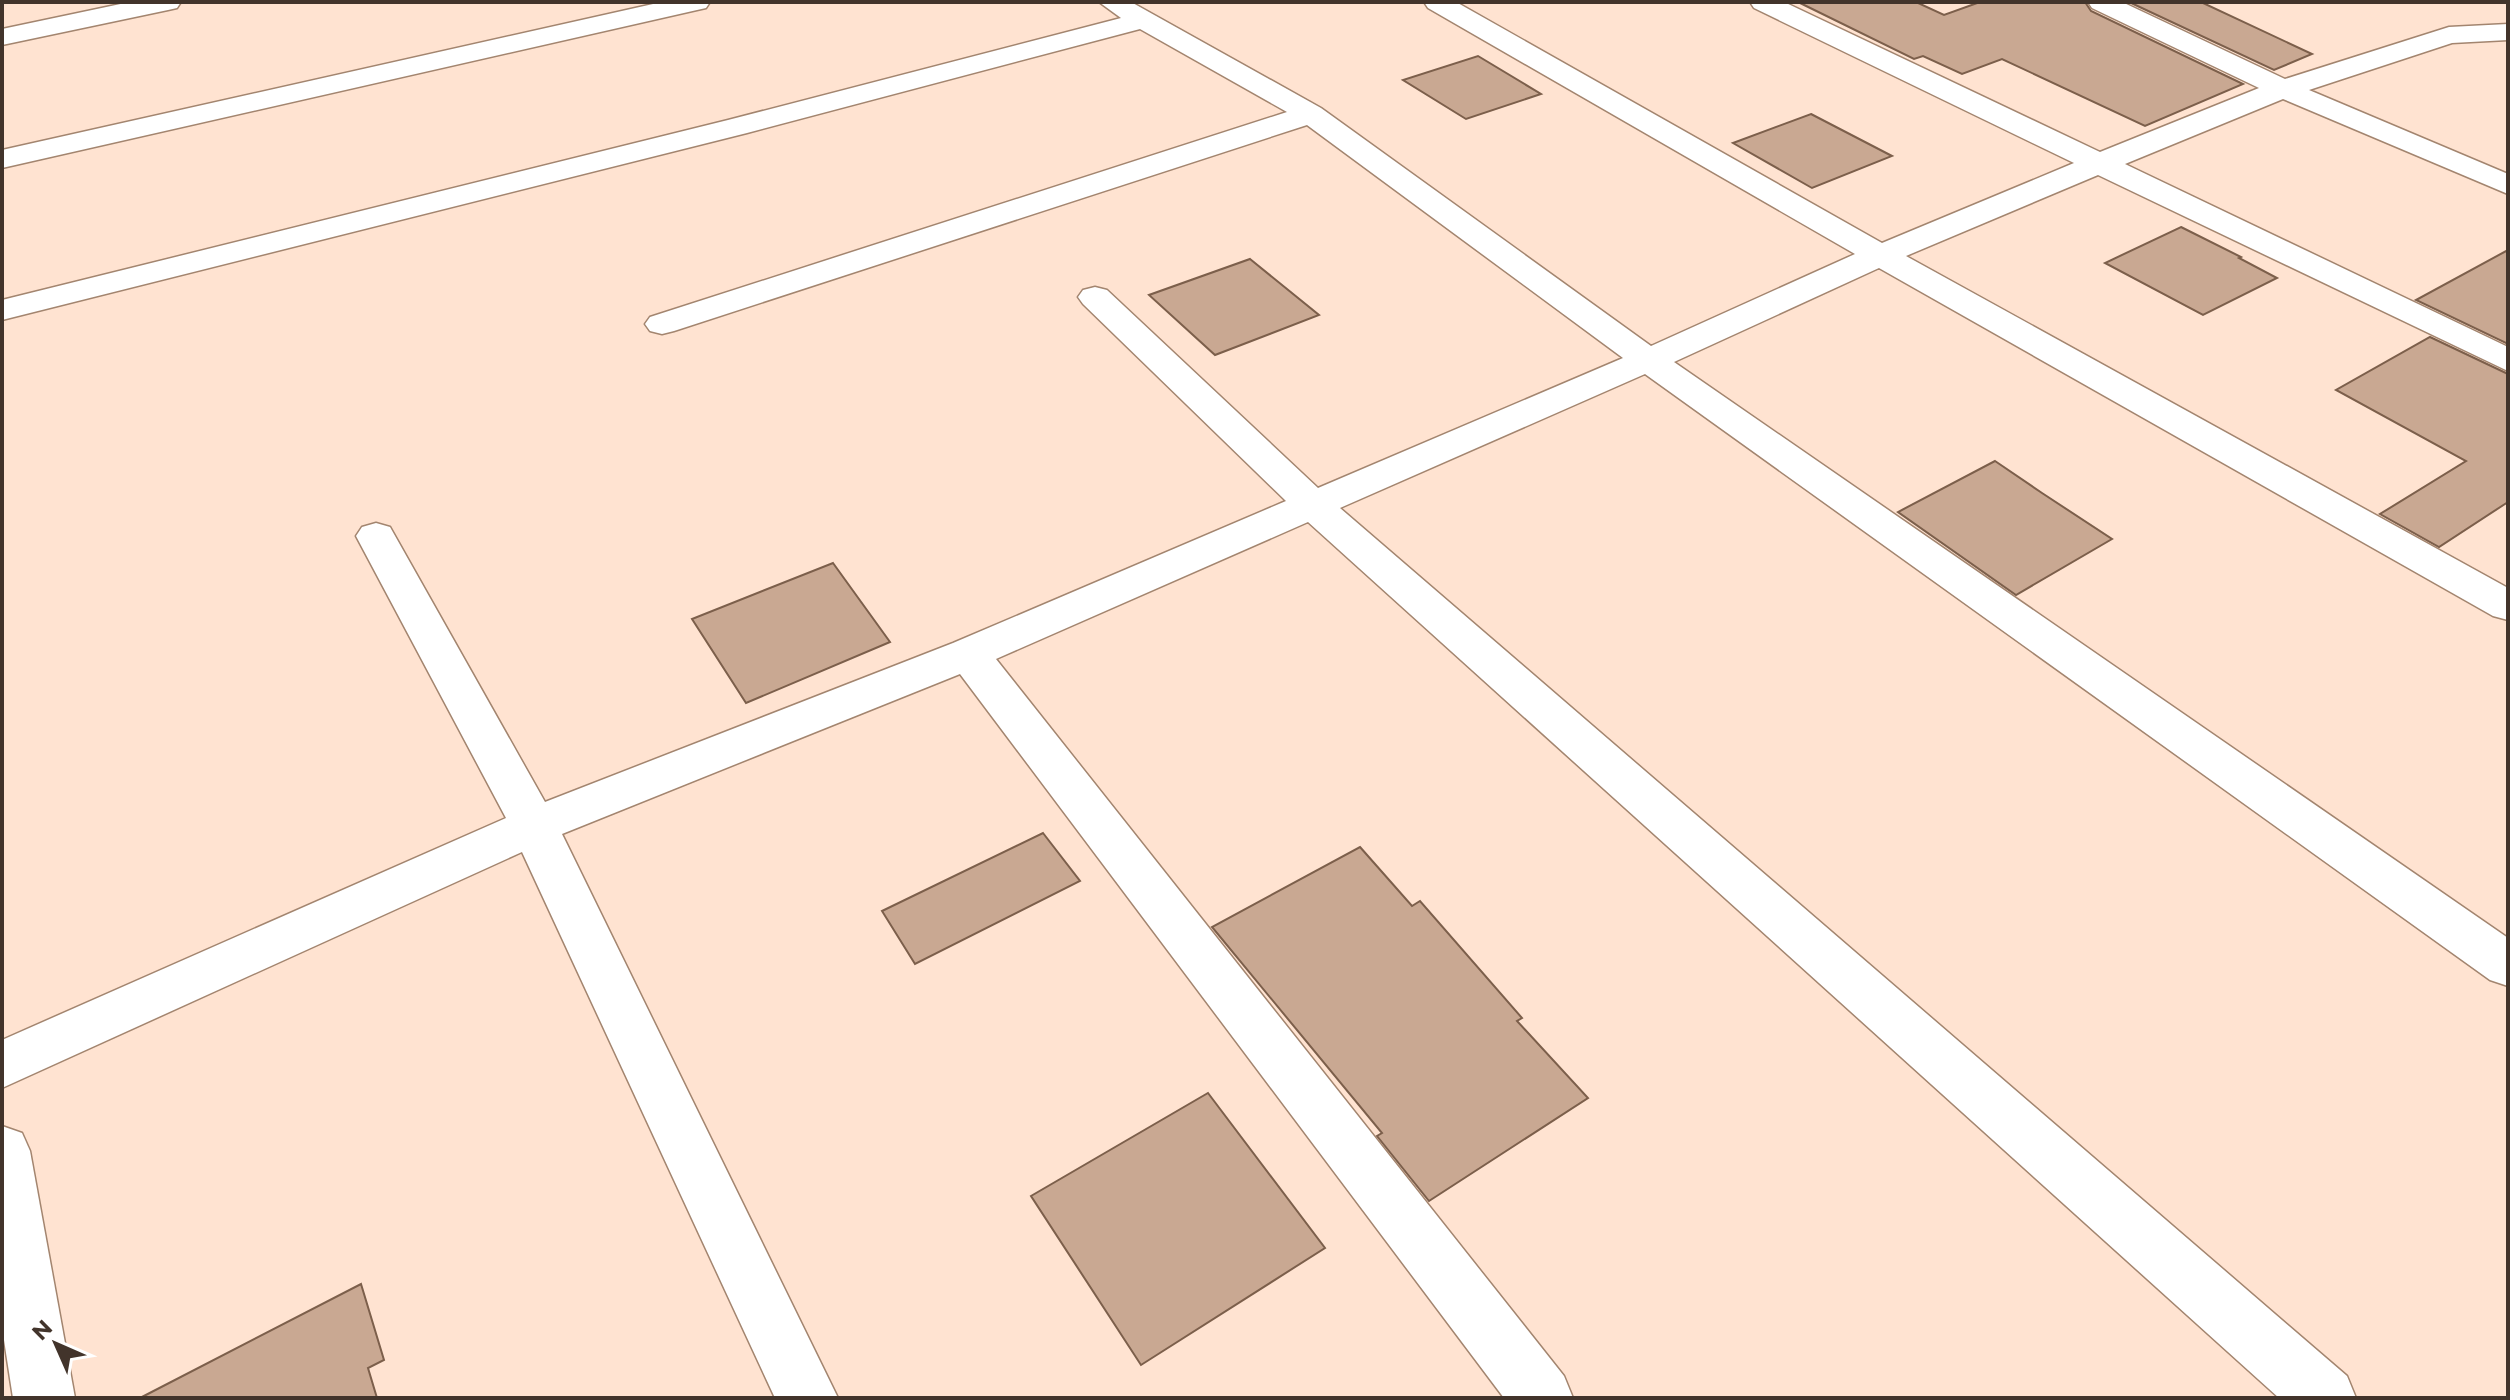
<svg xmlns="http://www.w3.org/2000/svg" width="2510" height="1400" font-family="Montserrat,sans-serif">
<rect width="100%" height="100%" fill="#ffe3d1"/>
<g fill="#c9a892" stroke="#7c5f4b" stroke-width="2">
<path d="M 1798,2 L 1916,2 L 1944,15 L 1980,2 L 2085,2 L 2091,11 L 2243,84 L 2145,126 L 2002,59 L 1962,74 L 1923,56 L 1914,59 Z"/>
<path d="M 2129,2 L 2201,2 L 2312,54 L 2274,70 Z"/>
<path d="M 1478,56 L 1541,94 L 1466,119 L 1403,80 Z"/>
<path d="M 1811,114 L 1892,156 L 1812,188 L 1733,143 Z"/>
<path d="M 2181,227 L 2241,257 L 2239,258 L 2277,278 L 2203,315 L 2105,263 Z"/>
<path d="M 2508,250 L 2508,344 L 2416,300 Z"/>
<path d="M 1250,259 L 1319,315 L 1215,355 L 1149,295 Z"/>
<path d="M 2430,337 L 2508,374 L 2508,502 L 2439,547 L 2380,514 L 2466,461 L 2336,390 Z"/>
<path d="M 1995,461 L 2042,493 L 2112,539 L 2016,595 L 1898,512 Z"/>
<path d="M 833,563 L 890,642 L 746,703 L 692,619 Z"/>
<path d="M 1043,833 L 1080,881 L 915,964 L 882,911 Z"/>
<path d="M 1360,847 L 1412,906 L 1420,901 L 1522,1018 L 1517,1021 L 1588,1098 L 1429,1201 L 1377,1136 L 1382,1133 L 1212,927 Z"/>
<path d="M 1208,1093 L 1325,1248 L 1141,1365 L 1031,1196 Z"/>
<path d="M 361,1284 L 384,1360 L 368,1368 L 377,1398 L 140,1398 Z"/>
</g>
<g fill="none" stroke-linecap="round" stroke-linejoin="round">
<g stroke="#a3856f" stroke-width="3">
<g id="minor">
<path d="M 130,2 L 181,2 L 177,8 L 168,10 L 2,45 L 2,29 Z"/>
<path d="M 662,2 L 710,2 L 706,8 L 697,10 L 2,168 L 2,150 Z"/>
<path d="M 1099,2 L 1131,2 L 1321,108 L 1651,346 L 1855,254 L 1428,8 L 1424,2 L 1456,2 L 1882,243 L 2074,163 L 1754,8 L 1750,2 L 1784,2 L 2100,152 L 2259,88 L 2092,8 L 2088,2 L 2122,2 L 2285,79 L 2449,27 L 2508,24 L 2508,40 L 2452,43 L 2309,90 L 2508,174 L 2508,194 L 2283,99 L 2125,164 L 2508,347 L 2508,371 L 2098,175 L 1906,256 L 2508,588 L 2508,620 L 2493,616 L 1879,268 L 1674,362 L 2508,938 L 2508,986 L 2490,980 L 1645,374 L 1340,508 L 2347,1376 L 2356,1398 L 2279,1398 L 1308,522 L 996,659 L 1564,1376 L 1573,1398 L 1504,1398 L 960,674 L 562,834 L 838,1398 L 775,1398 L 522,852 L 2,1088 L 2,1040 L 506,818 L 356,536 L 362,527 L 376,523 L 390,527 L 545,802 L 953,643 L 1286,501 L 1083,304 L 1078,297 L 1083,290 L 1095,287 L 1107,290 L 1318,488 L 1623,358 L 1307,125 L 674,331 L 662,334 L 650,331 L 645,324 L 650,317 L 1287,112 L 1140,29 L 747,133 L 2,320 L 2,300 L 728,120 L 1121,18 Z"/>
<path d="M 2,1126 L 22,1133 L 30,1151 L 75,1398 L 13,1398 L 2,1327 Z"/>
</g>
</g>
<use href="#minor" fill="#fff" fill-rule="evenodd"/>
</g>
<rect width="2510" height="1400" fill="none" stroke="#42342b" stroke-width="8"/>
<g transform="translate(56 1344) rotate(315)" stroke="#ffffff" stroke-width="6" paint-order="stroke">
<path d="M0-6L14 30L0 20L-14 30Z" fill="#42342b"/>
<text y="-12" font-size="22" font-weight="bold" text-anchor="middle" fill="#42342b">N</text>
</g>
</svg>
